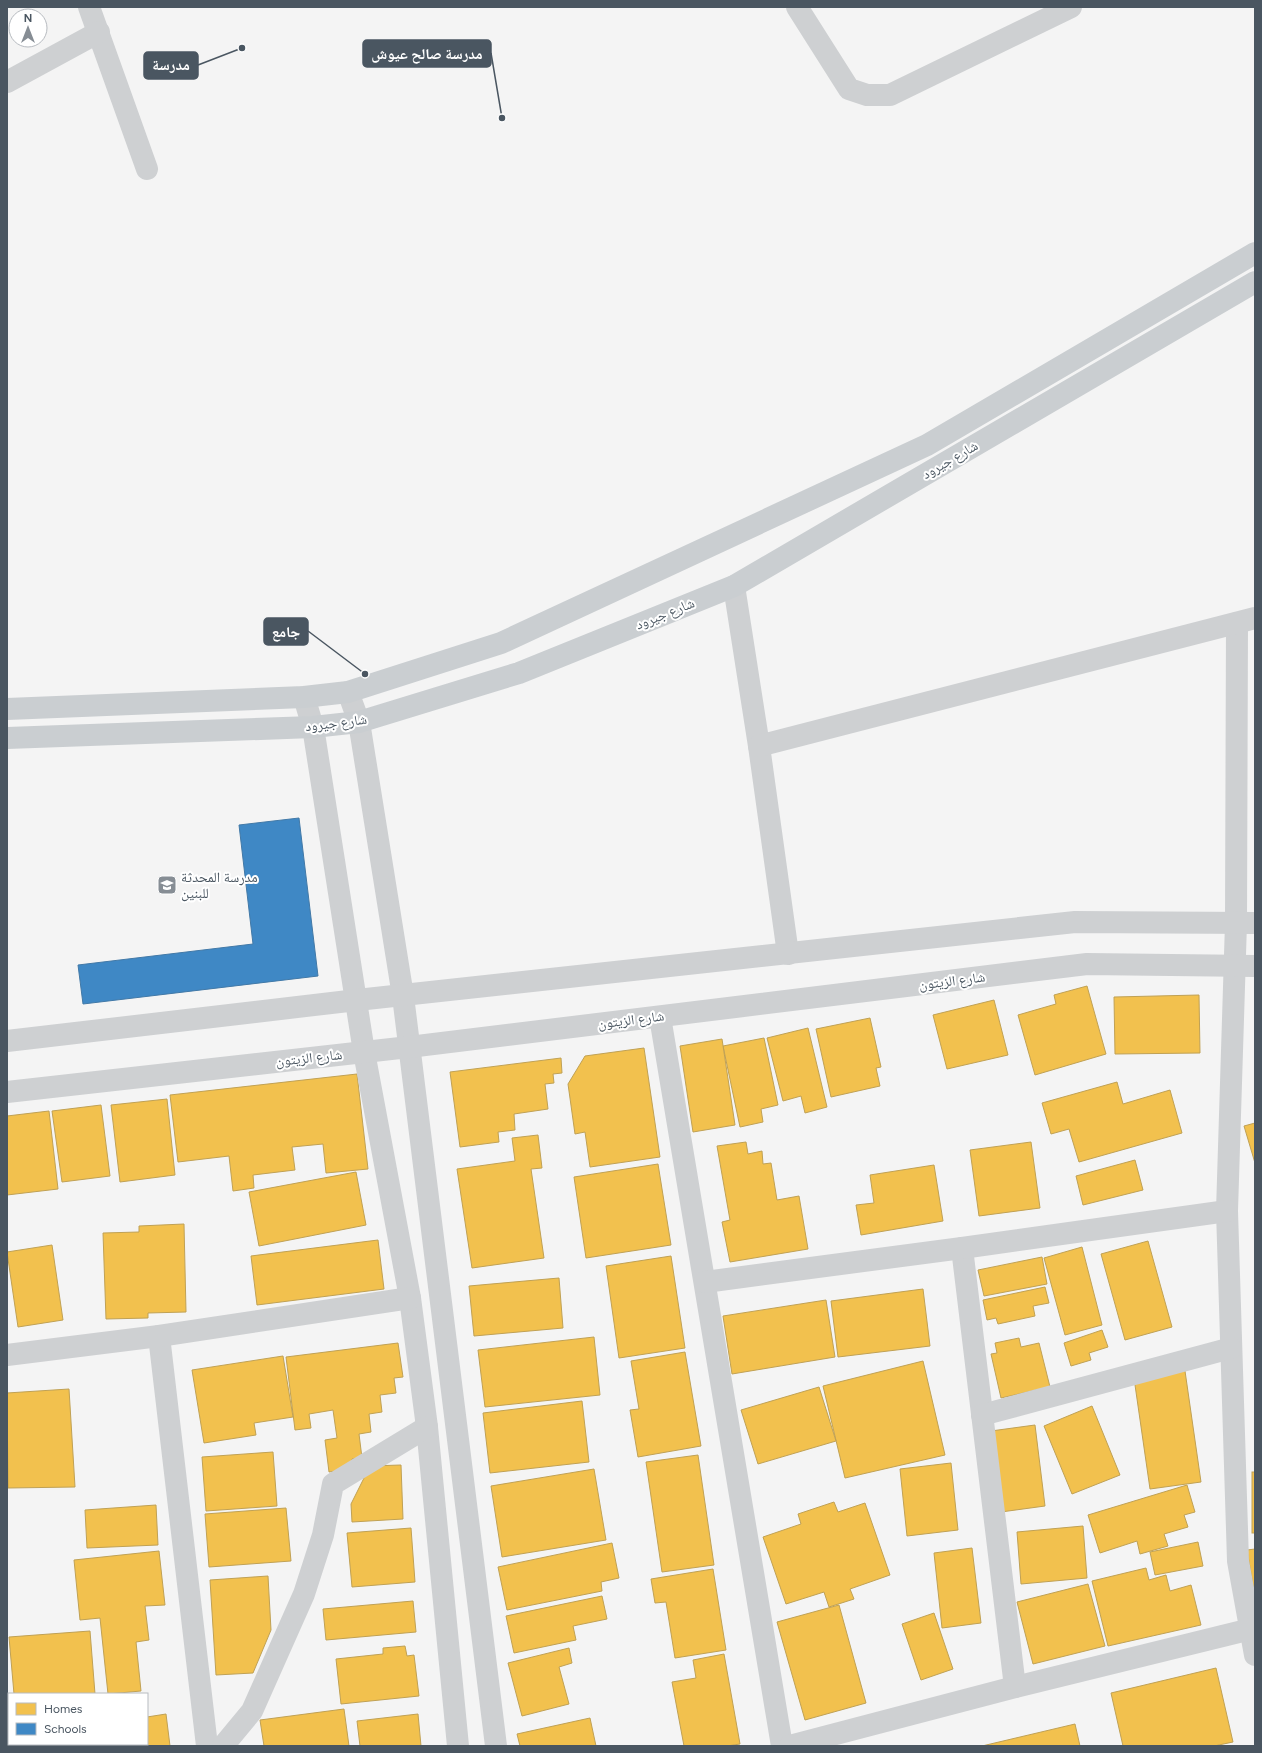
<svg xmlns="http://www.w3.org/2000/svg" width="1262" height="1753" font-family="Figtree,'Noto Naskh Arabic',sans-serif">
<rect width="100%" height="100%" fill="#f4f4f4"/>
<g fill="#f2c14e" stroke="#c0a154">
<path d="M 1087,986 L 1106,1054 L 1035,1075 L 1018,1015 L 1056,1004 L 1054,995 Z"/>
<path d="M 1199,995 L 1200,1053 L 1115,1054 L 1114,997 Z"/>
<path d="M 994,1000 L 1008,1055 L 947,1069 L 933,1015 Z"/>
<path d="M 870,1018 L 881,1067 L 876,1068 L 880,1086 L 831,1097 L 816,1029 Z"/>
<path d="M 808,1028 L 827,1107 L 805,1113 L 801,1096 L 783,1101 L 767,1038 Z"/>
<path d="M 764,1038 L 778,1105 L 761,1109 L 763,1122 L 740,1127 L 723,1046 Z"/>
<path d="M 722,1039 L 735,1125 L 693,1132 L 680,1046 Z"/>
<path d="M 644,1048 L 660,1157 L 590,1167 L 585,1132 L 575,1134 L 568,1084 L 585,1056 Z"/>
<path d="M 561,1058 L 562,1073 L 553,1074 L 554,1083 L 545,1084 L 548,1109 L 514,1114 L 515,1130 L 498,1132 L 499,1142 L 460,1147 L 450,1072 Z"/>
<path d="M 357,1074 L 368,1169 L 326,1173 L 323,1144 L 292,1147 L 295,1170 L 253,1175 L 254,1188 L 233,1191 L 229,1156 L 178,1162 L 170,1095 Z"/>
<path d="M 1117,1082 L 1123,1104 L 1170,1090 L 1182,1133 L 1079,1162 L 1069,1129 L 1051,1134 L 1042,1103 Z"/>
<path d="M 167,1099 L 175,1175 L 120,1182 L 111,1105 Z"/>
<path d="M 101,1105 L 110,1176 L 62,1182 L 52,1111 Z"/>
<path d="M 49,1111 L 58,1189 L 7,1195 L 7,1116 Z"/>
<path d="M 1255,1123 L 1255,1163 L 1244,1126 Z"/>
<path d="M 538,1135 L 542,1168 L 531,1169 L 544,1258 L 472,1268 L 457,1169 L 515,1161 L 512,1138 Z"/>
<path d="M 746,1142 L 748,1154 L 762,1151 L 763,1164 L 771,1163 L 777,1200 L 799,1196 L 808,1249 L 730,1262 L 722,1222 L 730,1220 L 717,1146 Z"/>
<path d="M 1031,1142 L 1040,1208 L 979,1216 L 970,1150 Z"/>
<path d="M 1135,1160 L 1143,1190 L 1083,1205 L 1076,1176 Z"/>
<path d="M 658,1164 L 671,1245 L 586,1258 L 574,1177 Z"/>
<path d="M 934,1165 L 943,1221 L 861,1235 L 856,1205 L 874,1203 L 870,1175 Z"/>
<path d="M 356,1172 L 366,1225 L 259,1246 L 249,1192 Z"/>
<path d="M 184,1224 L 186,1312 L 148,1313 L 148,1318 L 106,1319 L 103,1233 L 139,1232 L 139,1226 Z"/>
<path d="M 378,1240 L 384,1289 L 257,1305 L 251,1256 Z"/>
<path d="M 1148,1241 L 1172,1327 L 1125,1340 L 1101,1254 Z"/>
<path d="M 52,1245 L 63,1320 L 18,1327 L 7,1252 Z"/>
<path d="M 1082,1247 L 1102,1325 L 1065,1335 L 1044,1258 Z"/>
<path d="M 671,1256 L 685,1348 L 619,1358 L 606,1266 Z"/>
<path d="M 1042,1257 L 1047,1284 L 984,1296 L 978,1270 Z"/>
<path d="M 559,1278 L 563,1328 L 474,1336 L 469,1286 Z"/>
<path d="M 1045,1287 L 1049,1303 L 1033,1306 L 1035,1316 L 998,1324 L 996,1318 L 987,1320 L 983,1300 Z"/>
<path d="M 923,1289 L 930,1346 L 838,1357 L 831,1301 Z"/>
<path d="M 826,1300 L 835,1357 L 732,1374 L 723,1316 Z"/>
<path d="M 1102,1330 L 1108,1347 L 1089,1353 L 1091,1360 L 1071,1366 L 1064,1343 Z"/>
<path d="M 594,1337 L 600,1395 L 485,1407 L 478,1350 Z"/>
<path d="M 1019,1338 L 1021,1347 L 1039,1343 L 1050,1387 L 1001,1398 L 991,1354 L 997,1353 L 995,1343 Z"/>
<path d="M 398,1343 L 403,1377 L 394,1378 L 396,1393 L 380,1395 L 382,1412 L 369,1414 L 371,1432 L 359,1434 L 362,1458 L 352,1459 L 353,1469 L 329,1472 L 325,1440 L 337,1438 L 333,1410 L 309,1414 L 311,1428 L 295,1430 L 286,1357 Z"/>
<path d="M 685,1352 L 701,1446 L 638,1457 L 630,1410 L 639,1409 L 631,1361 Z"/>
<path d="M 283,1356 L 293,1417 L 254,1423 L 256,1435 L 204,1443 L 192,1370 Z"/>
<path d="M 923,1361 L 945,1455 L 845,1478 L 823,1386 Z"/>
<path d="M 1185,1371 L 1201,1482 L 1150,1489 L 1134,1378 Z"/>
<path d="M 819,1387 L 836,1441 L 758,1464 L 741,1410 Z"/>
<path d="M 69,1389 L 75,1487 L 8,1488 L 7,1393 Z"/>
<path d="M 582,1401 L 589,1462 L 490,1473 L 483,1413 Z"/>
<path d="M 1092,1406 L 1120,1475 L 1072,1494 L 1044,1426 Z"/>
<path d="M 1035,1425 L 1045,1506 L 1001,1512 L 991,1431 Z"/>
<path d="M 273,1452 L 277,1506 L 206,1511 L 202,1457 Z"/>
<path d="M 698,1455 L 714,1565 L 662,1572 L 646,1462 Z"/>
<path d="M 951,1463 L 958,1530 L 907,1536 L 900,1469 Z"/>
<path d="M 401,1465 L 403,1519 L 352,1522 L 351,1504 L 370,1466 Z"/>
<path d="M 594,1469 L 606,1540 L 502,1557 L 491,1486 Z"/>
<rect x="1252" y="1472" width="3" height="61"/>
<path d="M 1187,1485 L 1195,1512 L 1184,1515 L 1188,1527 L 1164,1534 L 1168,1546 L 1140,1554 L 1137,1541 L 1100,1553 L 1088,1515 Z"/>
<path d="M 834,1502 L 838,1512 L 865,1503 L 890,1575 L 850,1589 L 854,1599 L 829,1607 L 824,1592 L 786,1604 L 763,1537 L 801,1524 L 798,1514 Z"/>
<path d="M 156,1505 L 158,1545 L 87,1548 L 85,1510 Z"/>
<path d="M 286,1508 L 291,1561 L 209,1567 L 205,1514 Z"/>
<path d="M 1083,1526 L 1087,1578 L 1021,1584 L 1017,1532 Z"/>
<path d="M 411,1528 L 415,1582 L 352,1587 L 347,1533 Z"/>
<path d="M 1198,1542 L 1203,1566 L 1155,1575 L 1150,1552 Z"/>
<path d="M 612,1543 L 619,1578 L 601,1582 L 602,1591 L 507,1610 L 498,1567 Z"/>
<path d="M 972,1548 L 981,1623 L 942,1628 L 934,1553 Z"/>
<path d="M 1255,1549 L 1255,1597 L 1247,1550 Z"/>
<path d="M 159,1551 L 165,1605 L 145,1606 L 149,1640 L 136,1642 L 141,1691 L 108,1694 L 100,1618 L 80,1620 L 74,1560 Z"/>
<path d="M 1146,1568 L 1149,1580 L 1166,1575 L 1170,1591 L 1191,1585 L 1201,1625 L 1108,1646 L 1092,1581 Z"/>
<path d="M 713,1569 L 726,1650 L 675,1658 L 666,1602 L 655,1603 L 651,1579 Z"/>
<path d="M 268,1576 L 271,1630 L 253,1673 L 216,1675 L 210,1580 Z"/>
<path d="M 1088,1584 L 1105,1646 L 1033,1664 L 1017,1602 Z"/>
<path d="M 602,1596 L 607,1619 L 573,1626 L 576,1640 L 514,1653 L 506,1616 Z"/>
<path d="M 413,1601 L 416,1632 L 326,1640 L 323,1609 Z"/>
<path d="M 839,1605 L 866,1703 L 805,1720 L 777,1622 Z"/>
<path d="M 934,1613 L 953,1669 L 921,1680 L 902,1624 Z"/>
<path d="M 90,1631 L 95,1694 L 14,1694 L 9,1637 Z"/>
<path d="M 405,1646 L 407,1656 L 414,1655 L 419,1696 L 341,1704 L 336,1659 L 383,1654 L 383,1648 Z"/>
<path d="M 569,1648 L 572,1663 L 559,1667 L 569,1704 L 522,1716 L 508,1663 Z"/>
<path d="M 724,1654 L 740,1744 L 727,1746 L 684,1746 L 672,1682 L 696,1678 L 693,1660 Z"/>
<path d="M 1216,1668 L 1233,1742 L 1214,1746 L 1123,1746 L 1111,1693 Z"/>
<path d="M 344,1709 L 349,1746 L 264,1746 L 260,1720 Z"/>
<path d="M 166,1714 L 170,1746 L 114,1746 L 114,1744 L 147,1744 L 147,1717 Z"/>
<path d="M 418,1714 L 421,1746 L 360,1746 L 357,1721 Z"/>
<path d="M 590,1718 L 596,1746 L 520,1746 L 517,1734 Z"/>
<path d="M 1075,1724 L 1080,1746 L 982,1746 Z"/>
</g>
<path fill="#3f88c5" stroke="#4279a7" d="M 299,818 L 318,976 L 83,1004 L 78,965 L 253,944 L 239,825 Z"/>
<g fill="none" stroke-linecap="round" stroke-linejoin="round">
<g stroke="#ced0d2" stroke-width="22">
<path d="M 89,7 L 147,169"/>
<path d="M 797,7 L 849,89 L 867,95 L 890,95 L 1071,7"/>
<path d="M 7,82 L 99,32"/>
<path d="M 734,586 L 759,746 L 788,954"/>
<path d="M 1237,623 L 1236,923 L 1227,1211 L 1238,1561 L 1255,1655"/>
<path d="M 348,692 L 359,722 L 403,996 L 496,1746"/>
<path d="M 304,697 L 313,727 L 364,1052 L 410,1298 L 427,1427 L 458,1746"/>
<path d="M 759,746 L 1255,618"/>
<path d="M 660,1017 L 782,1746"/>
<path d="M 7,1041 L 357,1000 L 1075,922 L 1255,923"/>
<path d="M 7,1092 L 409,1047 L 1087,964 L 1255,966"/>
<path d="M 962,1248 L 1015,1687"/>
<path d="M 705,1282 L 962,1248 L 1227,1211"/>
<path d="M 159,1336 L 207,1746"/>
<path d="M 7,1355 L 159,1336 L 410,1298"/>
<path d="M 982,1415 L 1231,1348"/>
<path d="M 223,1746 L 252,1711 L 304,1594 L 323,1535 L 333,1484 L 427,1427"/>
<path d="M 790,1746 L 1015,1687 L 1255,1628"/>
</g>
<g stroke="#caced1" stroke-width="22">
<path d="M 7,709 L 304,697 L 348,692 L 501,643 L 927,445 L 1255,253"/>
<path d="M 7,738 L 313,727 L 359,722 L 519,673 L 734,586 L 1255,282"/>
</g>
</g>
<defs>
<g id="school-square" transform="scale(1)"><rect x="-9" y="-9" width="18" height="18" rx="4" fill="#868d94" stroke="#fff"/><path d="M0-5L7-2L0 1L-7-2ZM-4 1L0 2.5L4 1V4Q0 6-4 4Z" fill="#fff"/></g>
</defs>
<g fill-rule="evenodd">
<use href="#school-square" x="167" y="885"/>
</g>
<g text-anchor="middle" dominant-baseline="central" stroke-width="4" stroke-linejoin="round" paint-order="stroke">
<g font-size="14" fill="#4a5661" stroke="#fff">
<text transform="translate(950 460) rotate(-30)">شارع جيرود</text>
<text transform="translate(665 614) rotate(-22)">شارع جيرود</text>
<text transform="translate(336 723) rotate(-7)">شارع جيرود</text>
<text transform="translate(952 981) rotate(-7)">شارع الزيتون</text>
<text transform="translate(631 1020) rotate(-7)">شارع الزيتون</text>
<text transform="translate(309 1058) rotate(-6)">شارع الزيتون</text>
</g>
<g font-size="14" fill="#4a5661" stroke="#fff" text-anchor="start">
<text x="181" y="877">مدرسة المحدثة<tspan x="181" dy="16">للبنين</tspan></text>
</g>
</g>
<path fill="none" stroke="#4a5661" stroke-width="1.5" d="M502 118L491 53M242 48L198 65M365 674L308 631"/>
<g fill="#4a5661" stroke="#fff" stroke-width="1.5">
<circle cx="502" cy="118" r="4"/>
<circle cx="242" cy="48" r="4"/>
<circle cx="365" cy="674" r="4"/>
</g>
<g fill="#4a5661" stroke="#4a5661" stroke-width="1.5">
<rect x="363" y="40" width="128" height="27" rx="4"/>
<rect x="144" y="52" width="54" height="27" rx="4"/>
<rect x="264" y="618" width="44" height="27" rx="4"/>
</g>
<g font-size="15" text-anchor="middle" font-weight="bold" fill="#fff">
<text x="427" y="59">مدرسة صالح عيوش</text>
<text x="171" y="70">مدرسة</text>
<text x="286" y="637">جامع</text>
</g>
<rect width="1262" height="1753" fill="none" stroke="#4a5661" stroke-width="16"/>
<rect x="8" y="1693" width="140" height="52" fill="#ffffff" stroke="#b7bbc0"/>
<rect x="16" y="1703" width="20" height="12" fill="#f2c14e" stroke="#b7bbc0"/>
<text x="44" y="1713" font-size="12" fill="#4a5661">Homes</text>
<rect x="16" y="1723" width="20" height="12" fill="#3f88c5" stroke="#b7bbc0"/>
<text x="44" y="1733" font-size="12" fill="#4a5661">Schools</text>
<g transform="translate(28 28)"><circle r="19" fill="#ffffff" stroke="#b7bbc0"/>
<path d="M0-3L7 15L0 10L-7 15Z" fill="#868d94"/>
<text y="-6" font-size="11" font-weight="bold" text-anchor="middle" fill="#4a5661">N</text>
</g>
</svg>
